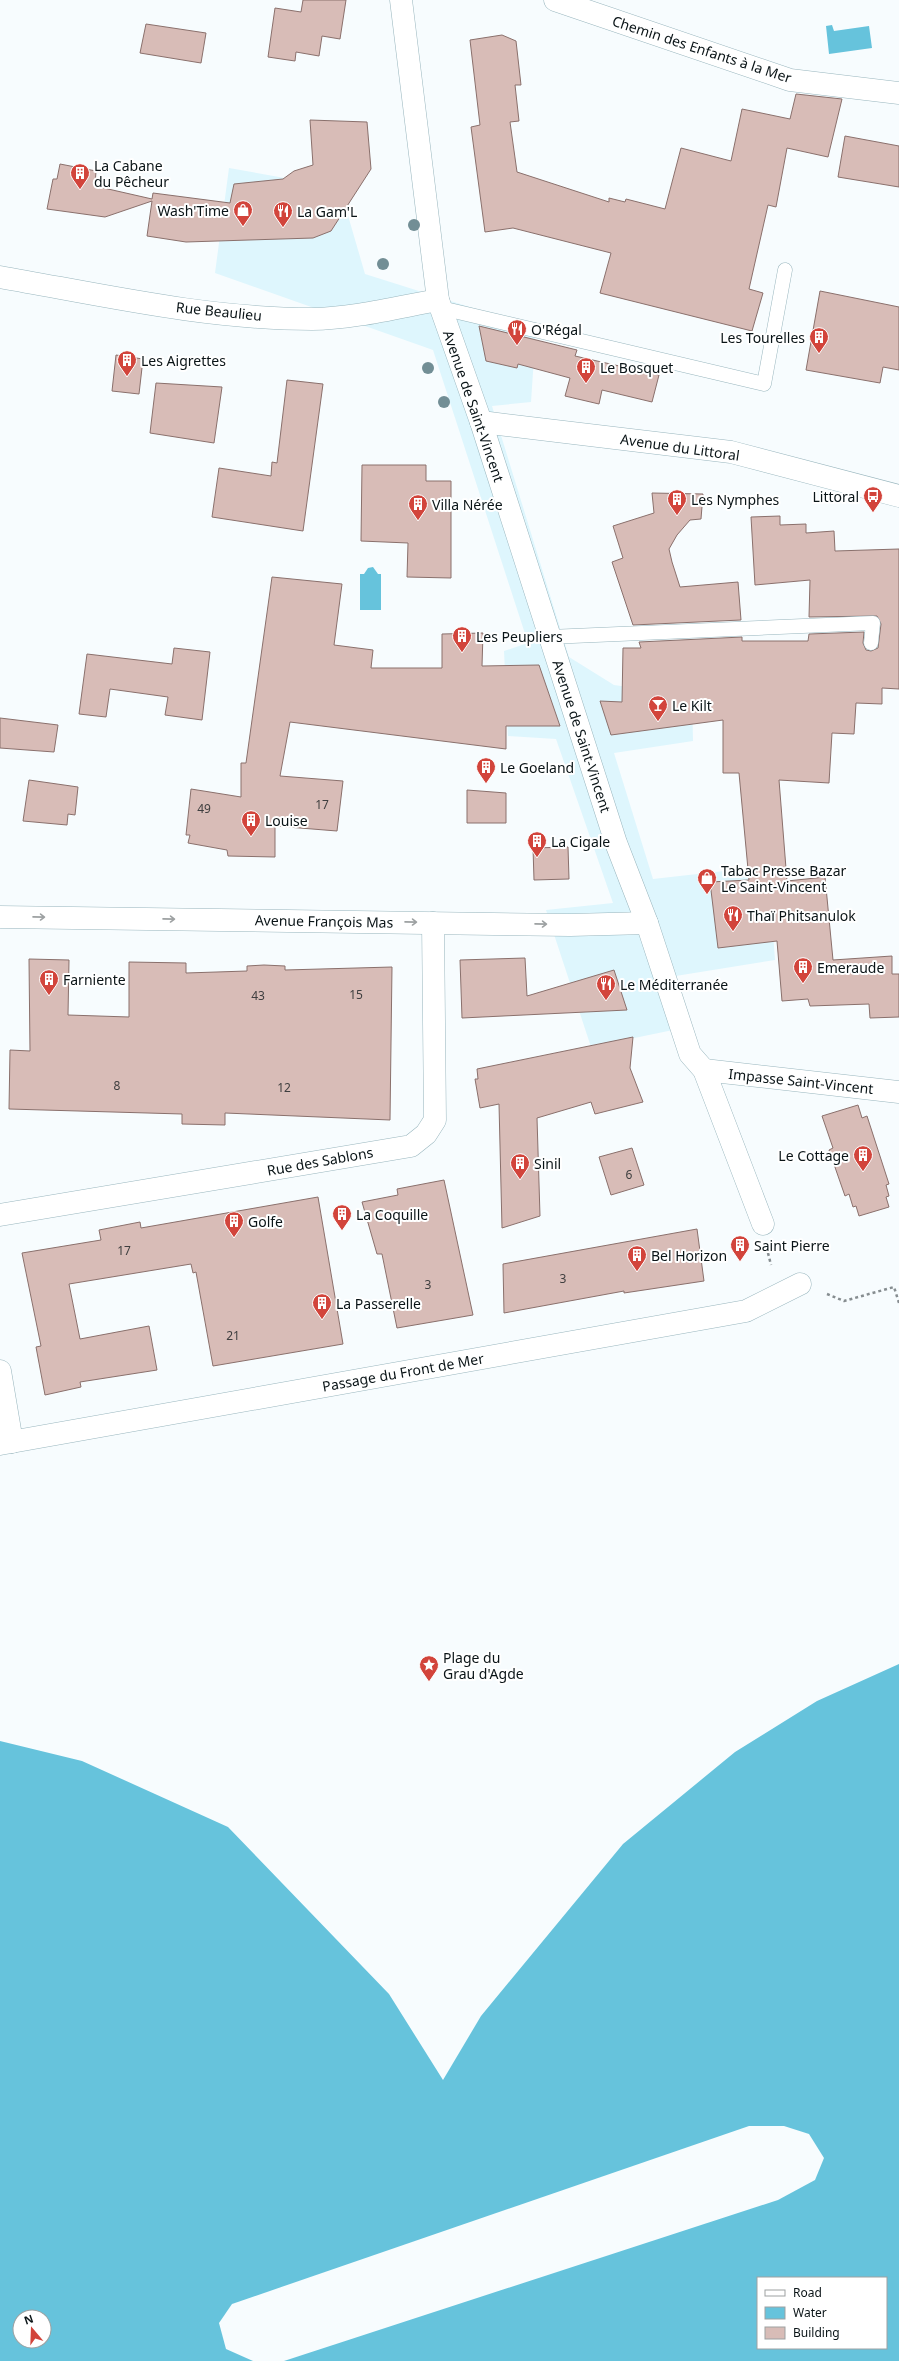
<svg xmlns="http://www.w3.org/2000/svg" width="899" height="2361" font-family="'Noto Sans',sans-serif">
<rect width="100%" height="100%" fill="#f7fcfe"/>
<path fill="#def6fd" d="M 229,168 L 340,188 L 365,274 L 536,328 L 531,402 L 492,406 L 569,657 L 614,685 L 692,696 L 693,741 L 614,753 L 653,879 L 768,866 L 775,960 L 657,979 L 673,1030 L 591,1047 L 546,910 L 613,903 L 556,739 L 508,736 L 504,651 L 528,643 L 433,350 L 215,273 Z"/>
<g fill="#66c3dc" fill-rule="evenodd">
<path d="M 832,25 L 834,31 L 869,26 L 872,48 L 829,54 L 826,26 Z"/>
<path d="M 373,567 L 378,574 L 381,574 L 381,610 L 360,610 L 360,574 L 364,574 L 368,568 Z"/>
<path d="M 899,1664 L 899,2361 L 0,2361 L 0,1741 L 82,1761 L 228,1827 L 389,1994 L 443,2080 L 481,2016 L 623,1844 L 735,1752 L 817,1701 ZM 758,2278 L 886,2278 L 886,2348 L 758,2348 ZM 20,2317 L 44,2317 L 44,2341 L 20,2341 Z"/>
</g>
<path fill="#f7fcfe" d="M 749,2126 L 784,2126 L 809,2134 L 824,2158 L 815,2180 L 778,2200 L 284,2361 L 253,2361 L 226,2349 L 219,2323 L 232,2304 Z"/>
<g fill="#d8bcb7" stroke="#8a706c">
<path d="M 303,0 L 346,0 L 340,39 L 322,36 L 319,56 L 296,52 L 295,61 L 268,57 L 275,8 L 301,12 Z"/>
<path d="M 146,24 L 206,33 L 201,63 L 140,53 Z"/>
<path d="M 502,35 L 516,41 L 521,85 L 515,85 L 519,121 L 510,122 L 517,172 L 609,202 L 609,198 L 625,202 L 626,199 L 665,209 L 681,148 L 731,161 L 742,109 L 790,119 L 796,94 L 842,99 L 828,157 L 787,148 L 776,207 L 768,205 L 749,289 L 763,293 L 752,331 L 600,293 L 611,253 L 513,228 L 485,232 L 471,127 L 480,125 L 470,40 Z"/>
<path d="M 310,120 L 367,122 L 371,169 L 331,231 L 313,238 L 186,242 L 147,236 L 152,201 L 105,217 L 47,209 L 53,179 L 57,179 L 60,164 L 96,171 L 95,186 L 152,199 L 153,193 L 230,203 L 234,184 L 283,179 L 294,171 L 313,165 Z"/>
<path d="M 845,136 L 899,146 L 899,187 L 838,177 Z"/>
<path d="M 820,291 L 899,307 L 899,370 L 883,367 L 880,383 L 806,370 Z"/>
<path d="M 479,326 L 577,350 L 575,356 L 659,375 L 652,402 L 602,390 L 599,404 L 565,396 L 570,378 L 518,364 L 517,368 L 486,361 Z"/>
<path d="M 116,355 L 143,359 L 139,394 L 112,391 Z"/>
<path d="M 287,380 L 323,384 L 303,531 L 212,517 L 219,468 L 271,476 L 272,462 L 277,463 Z"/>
<path d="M 156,383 L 222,387 L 214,443 L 150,433 Z"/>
<path d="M 362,465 L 426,465 L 426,481 L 451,481 L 451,578 L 407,577 L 408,543 L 361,541 Z"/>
<path d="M 652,493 L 703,494 L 701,519 L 690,520 L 677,535 L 669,549 L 672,562 L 680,587 L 738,582 L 741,620 L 633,625 L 612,562 L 623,558 L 613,526 L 654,513 Z"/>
<path d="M 780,516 L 780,525 L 806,524 L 806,533 L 834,531 L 835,551 L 899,549 L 899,689 L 882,688 L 882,704 L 856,703 L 854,734 L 832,733 L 829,783 L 779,780 L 787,881 L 825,877 L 833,960 L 892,956 L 892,974 L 899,974 L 899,1017 L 870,1018 L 869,1004 L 810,1006 L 808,999 L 782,1001 L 777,941 L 718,948 L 710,882 L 749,880 L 739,773 L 723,773 L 723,720 L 611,735 L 600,701 L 622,702 L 623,648 L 641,648 L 639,642 L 742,637 L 742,641 L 808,641 L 809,634 L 864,632 L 863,643 L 866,650 L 871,651 L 878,648 L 881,624 L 877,616 L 809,617 L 810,580 L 755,585 L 751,517 Z"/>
<path d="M 272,577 L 342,584 L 334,645 L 373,650 L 371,668 L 442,668 L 442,634 L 483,633 L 482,666 L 539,665 L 560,726 L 506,726 L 506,749 L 290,722 L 280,776 L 343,781 L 337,831 L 275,826 L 275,857 L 228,856 L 227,850 L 188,843 L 190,835 L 186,835 L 191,789 L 241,797 L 241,763 L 246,763 Z"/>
<path d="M 174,648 L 210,652 L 202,720 L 165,715 L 168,697 L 110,689 L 106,717 L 79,714 L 87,654 L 172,664 Z"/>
<path d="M 0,718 L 58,725 L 54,752 L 0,748 Z"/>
<path d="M 29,780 L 78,787 L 75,815 L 68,814 L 67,825 L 23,821 Z"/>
<path d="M 467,790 L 506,793 L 506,823 L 467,823 Z"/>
<path d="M 568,847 L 569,879 L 534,880 L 533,848 Z"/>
<path d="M 525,958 L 527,996 L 614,970 L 627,1010 L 462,1018 L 460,960 Z"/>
<path d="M 29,959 L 69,960 L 68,1015 L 129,1017 L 129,962 L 186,963 L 186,973 L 247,971 L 247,966 L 264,965 L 285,966 L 285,970 L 392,967 L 390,1120 L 225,1113 L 225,1125 L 182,1124 L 182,1114 L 9,1109 L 10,1050 L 30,1051 Z"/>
<path d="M 633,1037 L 630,1068 L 643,1102 L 595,1114 L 591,1102 L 537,1118 L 540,1216 L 502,1228 L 499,1104 L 480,1108 L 475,1079 L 478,1079 L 477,1069 Z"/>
<path d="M 858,1105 L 862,1118 L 867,1116 L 889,1184 L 886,1185 L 889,1196 L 886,1197 L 889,1207 L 859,1216 L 856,1206 L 853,1207 L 849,1194 L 845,1196 L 829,1150 L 833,1148 L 822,1116 Z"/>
<path d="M 632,1148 L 644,1185 L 611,1195 L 599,1157 Z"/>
<path d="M 444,1180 L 473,1315 L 397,1328 L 382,1254 L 377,1254 L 362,1202 L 398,1195 L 397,1189 Z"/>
<path d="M 318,1197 L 343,1344 L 213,1366 L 196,1272 L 193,1273 L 191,1264 L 69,1284 L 80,1339 L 149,1326 L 157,1370 L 80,1382 L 81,1387 L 45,1395 L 36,1347 L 41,1346 L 22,1253 L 101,1240 L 99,1230 L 140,1222 L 141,1228 Z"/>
<path d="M 697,1229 L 704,1281 L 624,1293 L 624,1291 L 504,1313 L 503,1264 Z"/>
</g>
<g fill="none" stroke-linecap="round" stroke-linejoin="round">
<g stroke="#99b6be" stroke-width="15">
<g id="service">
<path d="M 441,308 L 764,384 L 785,270"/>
<path d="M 549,637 L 873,623 L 871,643"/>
</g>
</g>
<g stroke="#99b6be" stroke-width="23">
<g id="minor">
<path d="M 555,0 L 790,80 L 899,93"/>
<path d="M 481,422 L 616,843 L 647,923 L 690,1054 L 704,1070 L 763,1224"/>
<path d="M 0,917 L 570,925 L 647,923"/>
<path d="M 704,1070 L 899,1092"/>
<path d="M 0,1215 L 411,1146 L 426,1134 L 435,1120 L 433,923"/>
<path d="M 0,1371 L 12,1442"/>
<path d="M 0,1444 L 746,1311 L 800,1284"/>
</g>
</g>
<g stroke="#99b6be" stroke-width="23">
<g id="tertiary">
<path d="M 401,0 L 438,300 L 481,422 L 731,452 L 899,496"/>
<path d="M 0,277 C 103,295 207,319 312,319 C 351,319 399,307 438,300"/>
</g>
</g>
<g stroke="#868d90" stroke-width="2.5" stroke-dasharray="3 3" stroke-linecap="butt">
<path d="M 768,1253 L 771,1265"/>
<path d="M 827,1294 L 844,1301 L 894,1287 L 899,1303"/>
</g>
<use href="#service" stroke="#fff" stroke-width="14"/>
<use href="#minor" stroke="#fff" stroke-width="22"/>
<use href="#tertiary" stroke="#fff" stroke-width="22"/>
</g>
<g fill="#728e95">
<circle cx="414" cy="225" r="6"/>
<circle cx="383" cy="264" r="6"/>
<circle cx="428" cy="368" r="6"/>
<circle cx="444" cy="402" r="6"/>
</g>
<defs><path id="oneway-shaft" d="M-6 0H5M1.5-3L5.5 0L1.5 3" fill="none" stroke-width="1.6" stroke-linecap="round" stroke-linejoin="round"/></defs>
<g stroke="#9da1a2">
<use href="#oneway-shaft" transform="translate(39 917) rotate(1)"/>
<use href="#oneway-shaft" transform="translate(169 919) rotate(1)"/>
<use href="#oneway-shaft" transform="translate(411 922) rotate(1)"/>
<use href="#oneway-shaft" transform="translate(541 924) rotate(1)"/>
</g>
<defs>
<g id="building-pin" transform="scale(1)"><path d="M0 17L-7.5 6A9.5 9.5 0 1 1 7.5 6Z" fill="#d2443b" stroke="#fff"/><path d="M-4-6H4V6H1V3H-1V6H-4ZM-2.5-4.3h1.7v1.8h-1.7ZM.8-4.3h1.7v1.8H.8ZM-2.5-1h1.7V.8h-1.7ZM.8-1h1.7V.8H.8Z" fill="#fff"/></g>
<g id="shop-pin" transform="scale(1)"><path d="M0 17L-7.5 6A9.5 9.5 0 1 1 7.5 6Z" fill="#d2443b" stroke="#fff"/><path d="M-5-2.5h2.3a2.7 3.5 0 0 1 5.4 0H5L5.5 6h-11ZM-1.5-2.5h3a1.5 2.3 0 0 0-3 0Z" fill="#fff"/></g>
<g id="restaurant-pin" transform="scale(1)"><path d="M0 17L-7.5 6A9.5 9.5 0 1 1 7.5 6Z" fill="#d2443b" stroke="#fff"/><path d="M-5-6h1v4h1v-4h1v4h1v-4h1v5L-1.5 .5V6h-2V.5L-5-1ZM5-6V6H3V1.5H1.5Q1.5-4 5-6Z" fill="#fff"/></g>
<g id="bus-pin" transform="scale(1)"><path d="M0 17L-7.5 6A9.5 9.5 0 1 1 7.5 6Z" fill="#d2443b" stroke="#fff"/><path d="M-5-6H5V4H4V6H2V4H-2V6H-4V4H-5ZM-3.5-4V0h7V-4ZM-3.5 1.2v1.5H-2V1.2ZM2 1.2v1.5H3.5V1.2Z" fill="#fff"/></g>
<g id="bar-pin" transform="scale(1)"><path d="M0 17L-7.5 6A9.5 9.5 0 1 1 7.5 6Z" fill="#d2443b" stroke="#fff"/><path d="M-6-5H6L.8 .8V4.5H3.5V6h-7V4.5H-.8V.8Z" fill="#fff"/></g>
<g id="sight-pin" transform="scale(1)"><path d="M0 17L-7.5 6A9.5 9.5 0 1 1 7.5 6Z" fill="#d2443b" stroke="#fff"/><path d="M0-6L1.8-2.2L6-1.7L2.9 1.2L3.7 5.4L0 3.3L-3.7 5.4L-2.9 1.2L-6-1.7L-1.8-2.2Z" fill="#fff"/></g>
</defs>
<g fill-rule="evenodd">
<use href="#building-pin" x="80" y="173"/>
<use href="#shop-pin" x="243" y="210"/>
<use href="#restaurant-pin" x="283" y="211"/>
<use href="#restaurant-pin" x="517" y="329"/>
<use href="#building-pin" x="819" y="337"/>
<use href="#building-pin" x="127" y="360"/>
<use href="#building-pin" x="586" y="367"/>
<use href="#bus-pin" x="873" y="496"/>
<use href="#building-pin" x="677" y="499"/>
<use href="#building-pin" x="418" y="504"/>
<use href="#building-pin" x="462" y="636"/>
<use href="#bar-pin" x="658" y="705"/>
<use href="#building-pin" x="486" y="767"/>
<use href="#building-pin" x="251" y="820"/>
<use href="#building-pin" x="537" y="841"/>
<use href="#shop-pin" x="707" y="878"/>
<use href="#restaurant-pin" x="733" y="915"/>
<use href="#building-pin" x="803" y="967"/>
<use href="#building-pin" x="49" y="979"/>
<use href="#restaurant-pin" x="606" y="984"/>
<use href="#building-pin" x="863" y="1155"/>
<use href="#building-pin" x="520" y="1163"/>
<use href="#building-pin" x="342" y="1214"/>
<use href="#building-pin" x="234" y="1221"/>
<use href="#building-pin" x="740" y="1245"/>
<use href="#building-pin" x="637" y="1255"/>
<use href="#building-pin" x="322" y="1303"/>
<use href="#sight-pin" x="429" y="1665"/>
</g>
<g text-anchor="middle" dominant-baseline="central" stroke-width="4" stroke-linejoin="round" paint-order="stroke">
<g font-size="12" fill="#3e3e3f">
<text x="322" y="804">17</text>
<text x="204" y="808">49</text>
<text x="356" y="994">15</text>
<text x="258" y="995">43</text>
<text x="117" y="1085">8</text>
<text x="284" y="1087">12</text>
<text x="629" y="1174">6</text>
<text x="124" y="1250">17</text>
<text x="563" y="1278">3</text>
<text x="428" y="1284">3</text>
<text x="233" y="1335">21</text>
</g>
<g font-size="14" fill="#0a1417" stroke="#fff">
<text transform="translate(702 49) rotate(18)">Chemin des Enfants à la Mer</text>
<text transform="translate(219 311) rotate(6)">Rue Beaulieu</text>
<text transform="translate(474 406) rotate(71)">Avenue de Saint-Vincent</text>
<text transform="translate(680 447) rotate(8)">Avenue du Littoral</text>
<text transform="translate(582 736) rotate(72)">Avenue de Saint-Vincent</text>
<text transform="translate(324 921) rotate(1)">Avenue François Mas</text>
<text transform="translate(801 1081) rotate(6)">Impasse Saint-Vincent</text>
<text transform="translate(320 1161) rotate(-10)">Rue des Sablons</text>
<text transform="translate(403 1372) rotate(-10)">Passage du Front de Mer</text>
</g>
<g font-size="14" fill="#0a1417" stroke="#fff" text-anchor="start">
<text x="94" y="165">La Cabane<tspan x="94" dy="16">du Pêcheur</tspan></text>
<text x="229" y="210" text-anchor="end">Wash'Time</text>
<text x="297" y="211">La Gam'L</text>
<text x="531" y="329">O'Régal</text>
<text x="805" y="337" text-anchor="end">Les Tourelles</text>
<text x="141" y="360">Les Aigrettes</text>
<text x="600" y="367">Le Bosquet</text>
<text x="859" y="496" text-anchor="end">Littoral</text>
<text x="691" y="499">Les Nymphes</text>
<text x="432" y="504">Villa Nérée</text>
<text x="476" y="636">Les Peupliers</text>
<text x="672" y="705">Le Kilt</text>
<text x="500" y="767">Le Goeland</text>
<text x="265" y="820">Louise</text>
<text x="551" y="841">La Cigale</text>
<text x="721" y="870">Tabac Presse Bazar<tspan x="721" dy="16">Le Saint-Vincent</tspan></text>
<text x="747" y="915">Thaï Phitsanulok</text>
<text x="817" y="967">Emeraude</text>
<text x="63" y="979">Farniente</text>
<text x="620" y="984">Le Méditerranée</text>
<text x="849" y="1155" text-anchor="end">Le Cottage</text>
<text x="534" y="1163">Sinil</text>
<text x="356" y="1214">La Coquille</text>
<text x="248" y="1221">Golfe</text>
<text x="754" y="1245">Saint Pierre</text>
<text x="651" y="1255">Bel Horizon</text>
<text x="336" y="1303">La Passerelle</text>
<text x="443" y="1657">Plage du<tspan x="443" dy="16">Grau d'Agde</tspan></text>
</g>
</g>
<rect x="757" y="2277" width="130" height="72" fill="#ffffff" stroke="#9da1a2"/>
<rect x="765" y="2290" width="20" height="6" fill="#ffffff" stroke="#9da1a2"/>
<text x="793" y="2297" font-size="12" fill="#0a1417">Road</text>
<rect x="765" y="2307" width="20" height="12" fill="#66c3dc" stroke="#9da1a2"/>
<text x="793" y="2317" font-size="12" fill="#0a1417">Water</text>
<rect x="765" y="2327" width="20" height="12" fill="#d8bcb7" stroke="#9da1a2"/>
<text x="793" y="2337" font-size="12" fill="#0a1417">Building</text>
<g transform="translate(32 2329) rotate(341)"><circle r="19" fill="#ffffff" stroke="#9da1a2"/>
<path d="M0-3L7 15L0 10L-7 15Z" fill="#d2443b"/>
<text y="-6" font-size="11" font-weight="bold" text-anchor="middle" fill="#0a1417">N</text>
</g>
</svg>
